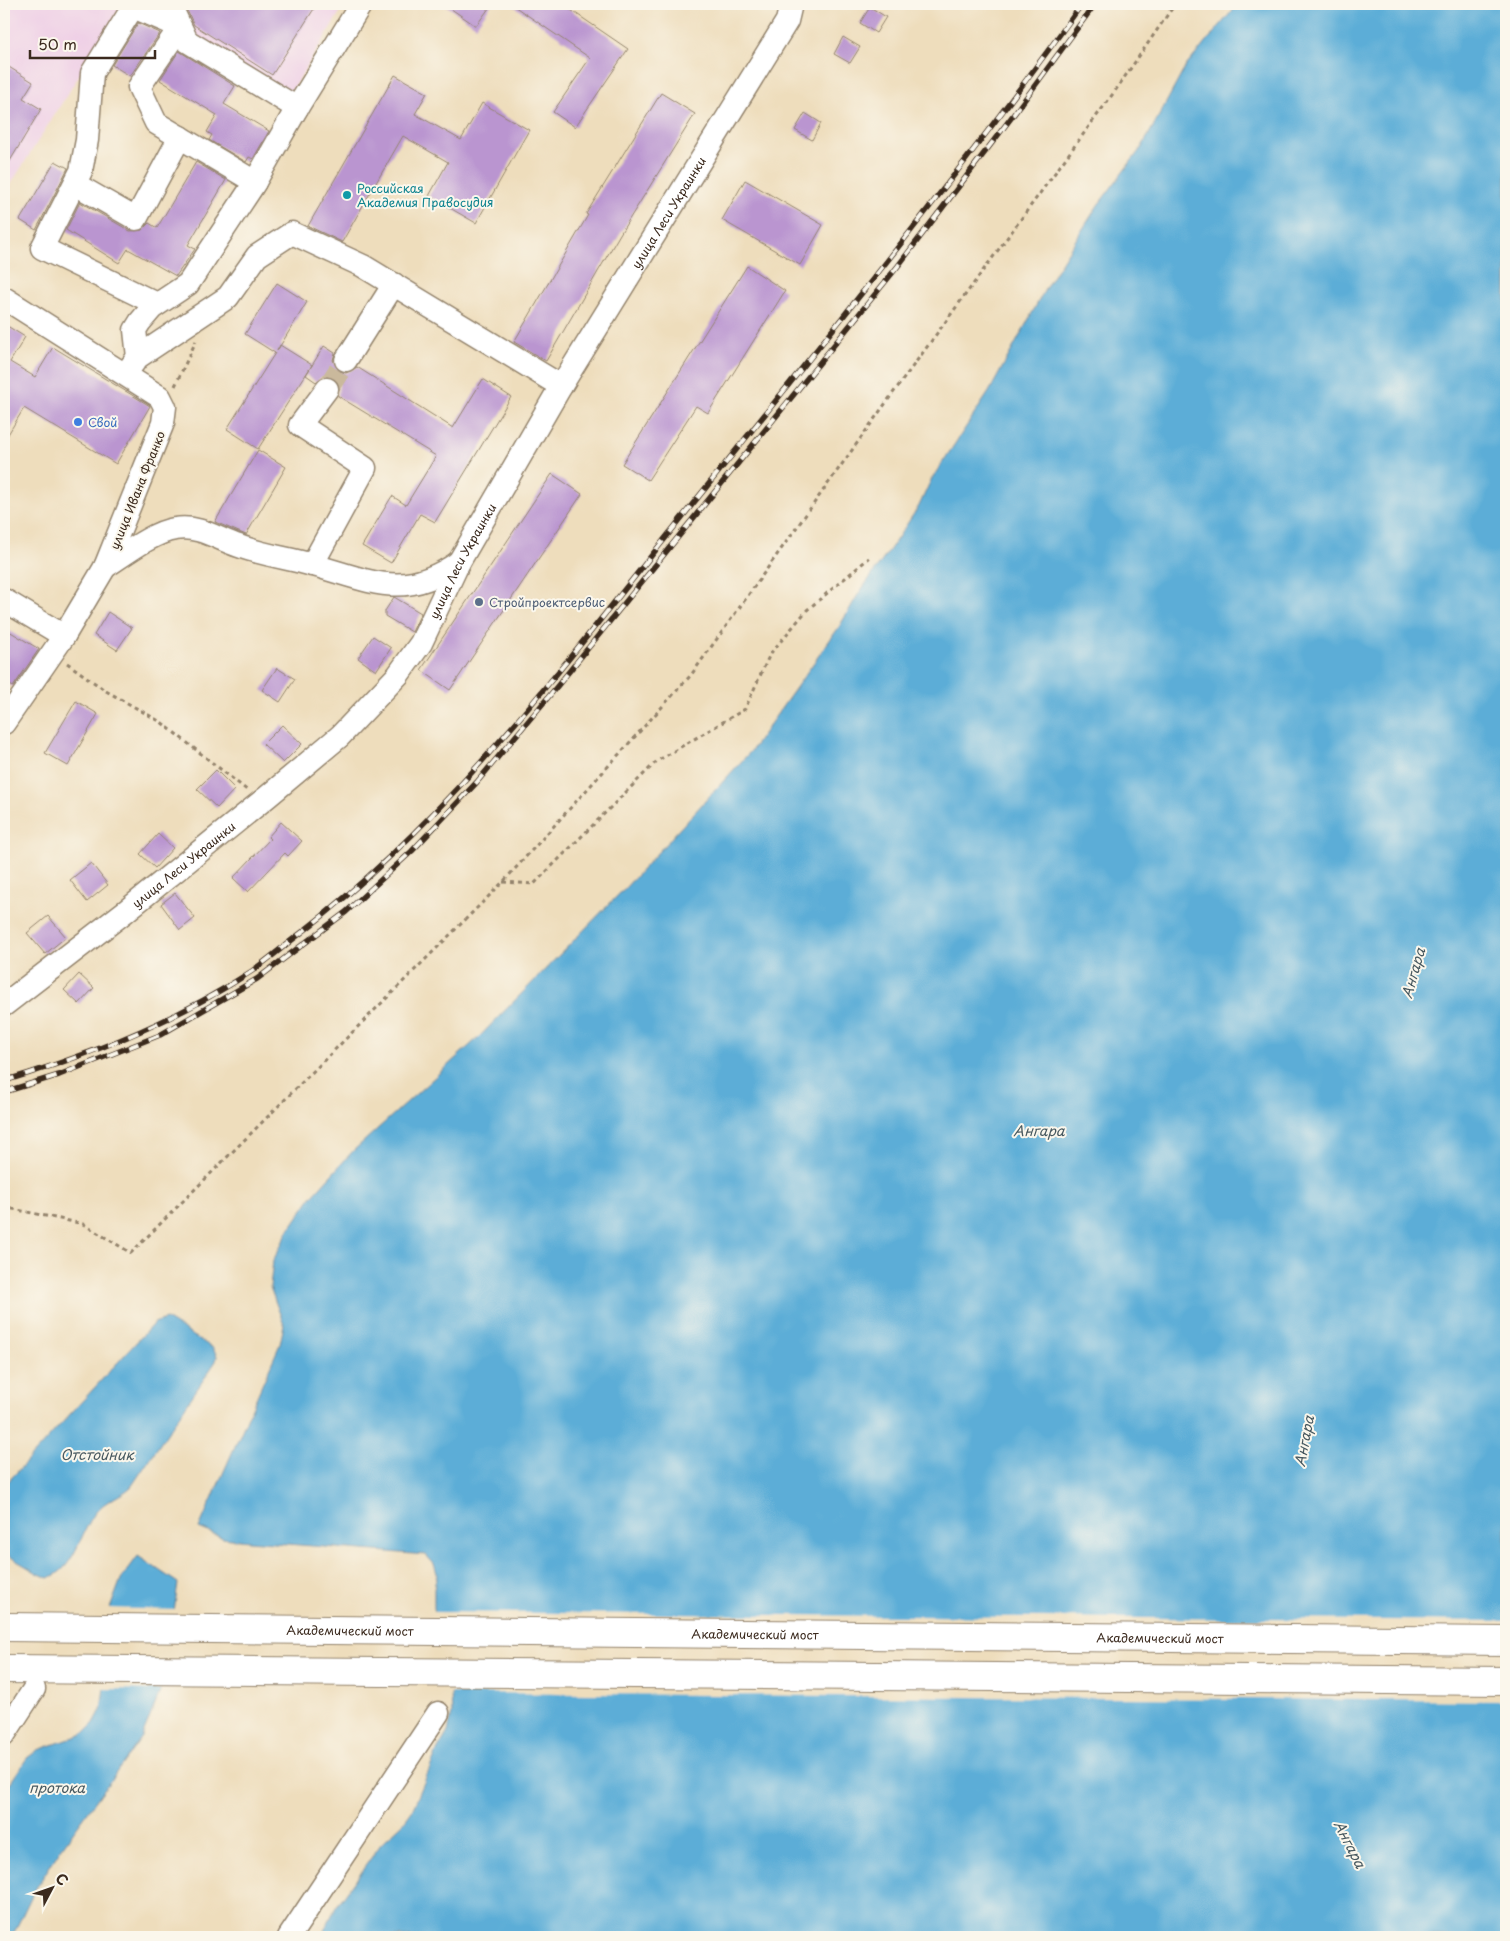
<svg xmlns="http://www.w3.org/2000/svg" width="1510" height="1941" font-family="'Playpen Sans',sans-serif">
<rect width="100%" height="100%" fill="#fbf7ec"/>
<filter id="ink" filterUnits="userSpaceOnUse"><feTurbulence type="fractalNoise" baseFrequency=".02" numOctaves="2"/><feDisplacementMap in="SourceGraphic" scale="10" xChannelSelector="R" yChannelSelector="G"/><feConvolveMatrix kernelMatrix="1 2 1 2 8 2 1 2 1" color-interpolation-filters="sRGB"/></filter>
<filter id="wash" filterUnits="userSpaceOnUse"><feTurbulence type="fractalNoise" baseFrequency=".0096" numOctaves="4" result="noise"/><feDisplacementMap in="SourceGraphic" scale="20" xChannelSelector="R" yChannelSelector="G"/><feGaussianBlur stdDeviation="1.12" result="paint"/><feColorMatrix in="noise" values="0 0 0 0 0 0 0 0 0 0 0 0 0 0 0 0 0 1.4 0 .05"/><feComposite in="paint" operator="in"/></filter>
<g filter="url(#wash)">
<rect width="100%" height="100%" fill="#eeddbc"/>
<g fill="#efd0e6">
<path d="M 4,4 L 124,4 L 4,195 Z"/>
<path d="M 139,4 L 345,4 L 288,97 Z"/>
</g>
<g fill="#5cadd7" stroke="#4c6c7a">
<path d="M 1238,4 L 1506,4 L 1506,1937 L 321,1937 L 336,1907 L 381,1844 L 404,1822 L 412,1811 L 438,1749 L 448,1732 L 452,1713 L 451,1693 L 434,1608 L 434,1589 L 437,1573 L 434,1564 L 426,1555 L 249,1541 L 223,1538 L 199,1528 L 280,1344 L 284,1325 L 270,1287 L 273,1261 L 288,1231 L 312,1196 L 353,1151 L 478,1038 L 626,887 L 751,751 L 839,627 L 859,593 L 889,551 L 919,506 L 931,480 L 989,392 L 1049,282 L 1098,205 L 1142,147 L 1186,66 Z"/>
<path d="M 166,1319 L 213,1348 L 217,1356 L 216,1361 L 131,1487 C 120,1497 105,1500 96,1512 C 80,1532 75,1570 48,1578 L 37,1573 L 4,1553 L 4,1486 L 154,1323 Z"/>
<path d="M 138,1556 L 178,1583 L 165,1679 L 142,1737 L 60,1850 L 33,1893 L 12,1937 L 4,1937 L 4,1792 L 27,1758 L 38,1750 L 83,1734 L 94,1723 L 101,1710 L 105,1680 L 103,1627 L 121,1579 Z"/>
</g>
<g fill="#eeddbc">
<path d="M 107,1608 L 177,1610 L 168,1680 L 164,1690 L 101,1689 L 100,1626 Z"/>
<path d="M 433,1612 L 1506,1621 L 1506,1701 L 449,1693 Z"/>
</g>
<g id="blocks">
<g fill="#ba95d0">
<path d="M 189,4 L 317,4 L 272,75 L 194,25 L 186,8 Z"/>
<path d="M 444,4 L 492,4 L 476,26 Z"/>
<path d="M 511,4 L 562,4 L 628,49 L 575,127 L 553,112 L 590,58 Z"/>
<path d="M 870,7 L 886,17 L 876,33 L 860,23 Z"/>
<path d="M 138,23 L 160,33 L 130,76 L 112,65 Z"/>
<path d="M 843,37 L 860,47 L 850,63 L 834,54 Z"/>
<path d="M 179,51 L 235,86 L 224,104 L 269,131 L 253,159 L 249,157 L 246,162 L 209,140 L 212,135 L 207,132 L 217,115 L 160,80 Z"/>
<path d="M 4,64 L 33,82 L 23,98 L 41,109 L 4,171 Z"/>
<path d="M 395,75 L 427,93 L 415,114 L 461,140 L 482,103 L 529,130 L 476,223 L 429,196 L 448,162 L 403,136 L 342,242 L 308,226 Z"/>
<path d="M 661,93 L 695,114 L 620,234 L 546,361 L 514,342 L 588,215 L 586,214 Z"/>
<path d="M 805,113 L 821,123 L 812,140 L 795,130 Z"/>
<path d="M 55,161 L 68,168 L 36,230 L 20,220 Z"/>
<path d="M 196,162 L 226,180 L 188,245 L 195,249 L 176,276 L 128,249 L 119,263 L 66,230 L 80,202 L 130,231 L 142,230 L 149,223 L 157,228 Z"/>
<path d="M 745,180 L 823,225 L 800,265 L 722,220 Z"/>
<path d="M 747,266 L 785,291 L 708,413 L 696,406 L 648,480 L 622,464 Z"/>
<path d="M 277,283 L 307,302 L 277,351 L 280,345 L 312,365 L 258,449 L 227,429 L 275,353 L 245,334 Z"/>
<path d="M 4,324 L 25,337 L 10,362 L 35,377 L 53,347 L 150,406 L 116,464 L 24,408 L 4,441 Z"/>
<path d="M 324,346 L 335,353 L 333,360 L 339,371 L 346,373 L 357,367 L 453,428 L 483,379 L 511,397 L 435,522 L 420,514 L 391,563 L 362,546 L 392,496 L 406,505 L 436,456 L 338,396 L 339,384 L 334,378 L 322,377 L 316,382 L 306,375 Z"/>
<path d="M 258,450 L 286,467 L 246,535 L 215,522 Z"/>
<path d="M 552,474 L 582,494 L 450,690 L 421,670 Z"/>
<path d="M 394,597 L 421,613 L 412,632 L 385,616 L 385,611 Z"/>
<path d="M 108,612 L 132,628 L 117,650 L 94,635 Z"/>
<path d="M 4,628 L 39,649 L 13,687 L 4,681 Z"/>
<path d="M 373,636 L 391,648 L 376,671 L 358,658 Z"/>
<path d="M 277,668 L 295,679 L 280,702 L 262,690 Z"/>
<path d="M 76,701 L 98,714 L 68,766 L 45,753 Z"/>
<path d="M 282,725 L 302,744 L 283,763 L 263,744 Z"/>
<path d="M 216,770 L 235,789 L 217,808 L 197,789 Z"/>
<path d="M 281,822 L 302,841 L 288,856 L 285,853 L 248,892 L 233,878 L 270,839 L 268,837 Z"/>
<path d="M 158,834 L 173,848 L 155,868 L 140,854 Z"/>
<path d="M 91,863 L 108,885 L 87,902 L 70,880 Z"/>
<path d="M 175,893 L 195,918 L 180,930 L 161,904 Z"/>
<path d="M 48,916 L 66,937 L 45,954 L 27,933 Z"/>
<path d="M 79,974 L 94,988 L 79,1004 L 64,990 Z"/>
</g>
</g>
</g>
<g filter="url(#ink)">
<use href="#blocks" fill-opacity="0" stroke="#94846d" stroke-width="1"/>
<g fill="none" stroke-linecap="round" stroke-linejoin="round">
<path stroke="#cab99c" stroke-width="22" stroke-dasharray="22 11" stroke-linecap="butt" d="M 327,389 L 346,360"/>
<g stroke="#94846d" stroke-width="25">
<g id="minor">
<path d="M 173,4 L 171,7 L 187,41 L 297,108 L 361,4"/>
<path d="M 75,184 L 136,219 L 180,137"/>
<path d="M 4,298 L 160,397 L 165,407 L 163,423 L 105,567 L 64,636 L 4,723"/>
<path d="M 157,304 L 42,248 L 81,171 L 87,140 L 92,73 L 133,7 L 180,27 L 139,87 L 156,123 L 255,182"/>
<path d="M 138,357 L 135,330 L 140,322 L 152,308 L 188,284 L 252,187 L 297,108"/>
<path d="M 346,360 L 394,284"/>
<path d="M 126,373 L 138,357 L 228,297 L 257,256 L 292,233 L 363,266 L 561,386"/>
<path d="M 312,565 L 365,468 L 300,425 L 327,389"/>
<path d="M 105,567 C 124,555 153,532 175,529 C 200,525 217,539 239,546 C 263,555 288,558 313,565 C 371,581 404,601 459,562"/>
<path d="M 4,600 L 64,636"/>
<path id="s1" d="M 4,1005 L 126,911 L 267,797 L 340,736 L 398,675 L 421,643 L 459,562 L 561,386 L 787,21 L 791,4"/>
<path d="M 4,1735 L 34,1689"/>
<path d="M 289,1937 L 438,1713"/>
</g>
</g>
<g stroke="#94846d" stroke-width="30">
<g id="major">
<path id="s2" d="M 4,1627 L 1506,1641"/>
<path d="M 4,1669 L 1506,1681"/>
</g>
</g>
<g stroke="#94846d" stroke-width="3" stroke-dasharray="4 4" stroke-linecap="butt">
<path d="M 175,386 L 196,341"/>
<path d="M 67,663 L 106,691 L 161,722 L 248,791"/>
<path d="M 503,882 L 534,884 L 657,761 L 745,709 L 770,654 L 807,610 L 869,558"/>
<path d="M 4,1207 L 83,1224 L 131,1253 L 503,882 L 691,675 L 888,400 L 1115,91 L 1175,4"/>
</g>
<use href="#minor" stroke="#fff" stroke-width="22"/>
<use href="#major" stroke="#fff" stroke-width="28"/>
<g stroke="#3b2a1e" stroke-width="5.5">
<g id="rail">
<path d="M 4,1081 C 91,1055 176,1021 252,971 C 269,959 285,945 301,933 C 460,810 579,644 704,490 C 833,330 962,170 1082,4"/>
<path d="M 4,1092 L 59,1075 L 160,1035 L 257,979 L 346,912 L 412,851 L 477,782 L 550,695 L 898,266 L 1011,118 L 1095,4"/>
</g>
</g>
<use href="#rail" stroke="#fbf7ec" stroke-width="4" stroke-dasharray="11" stroke-linecap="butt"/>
</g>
</g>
<circle fill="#0f9aa8" stroke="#fbf7ec" stroke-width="2" cx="347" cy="195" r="5"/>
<circle fill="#3f7fe0" stroke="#fbf7ec" stroke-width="2" cx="78" cy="422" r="5"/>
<circle fill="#5c6f8a" stroke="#fbf7ec" stroke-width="2" cx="479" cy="602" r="5"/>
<g text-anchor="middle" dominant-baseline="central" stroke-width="4" stroke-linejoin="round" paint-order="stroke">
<g font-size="12" fill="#0d838f" stroke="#fbf7ec" text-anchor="start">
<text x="357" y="188">Российская<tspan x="357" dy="14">Академия Правосудия</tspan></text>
</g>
<g font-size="12" fill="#3b2a1e" stroke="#fbf7ec">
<text stroke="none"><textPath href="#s1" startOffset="1051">улица Леси Украинки</textPath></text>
<text transform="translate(137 490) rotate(-68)">улица Ивана Франко</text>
<text stroke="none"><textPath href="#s1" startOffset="646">улица Леси Украинки</textPath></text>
<text stroke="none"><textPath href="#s1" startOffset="228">улица Леси Украинки</textPath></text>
<text stroke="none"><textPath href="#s2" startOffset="346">Академический мост</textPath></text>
<text stroke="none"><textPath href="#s2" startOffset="751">Академический мост</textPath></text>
<text stroke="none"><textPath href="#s2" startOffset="1156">Академический мост</textPath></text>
</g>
<g font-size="12" fill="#366cbe" stroke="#fbf7ec" text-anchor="start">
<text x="88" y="422">Свой</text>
</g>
<g font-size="12" fill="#4e5e75" stroke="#fbf7ec" text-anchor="start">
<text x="489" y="602">Стройпроектсервис</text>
</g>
<g font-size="14" font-style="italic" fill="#47585f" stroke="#fbf7ec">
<text transform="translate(1413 973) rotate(-74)">Ангара</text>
<text x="1039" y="1130">Ангара</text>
<text transform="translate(1304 1441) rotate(-79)">Ангара</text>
<text x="97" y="1454">Отстойник</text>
<text x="57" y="1787">протока</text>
<text transform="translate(1350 1844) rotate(63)">Ангара</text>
</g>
</g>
<rect width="1510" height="1941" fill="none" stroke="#fbf7ec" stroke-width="20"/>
<g transform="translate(52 1888) rotate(49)" stroke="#fbf7ec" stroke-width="4" paint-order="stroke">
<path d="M0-4L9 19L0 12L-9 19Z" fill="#3b2a1e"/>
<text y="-8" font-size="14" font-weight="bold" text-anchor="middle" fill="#3b2a1e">С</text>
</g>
<path d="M30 50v8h125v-8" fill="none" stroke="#3b2a1e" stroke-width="2.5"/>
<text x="38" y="50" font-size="15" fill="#3b2a1e" stroke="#fbf7ec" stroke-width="4" paint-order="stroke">50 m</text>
</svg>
